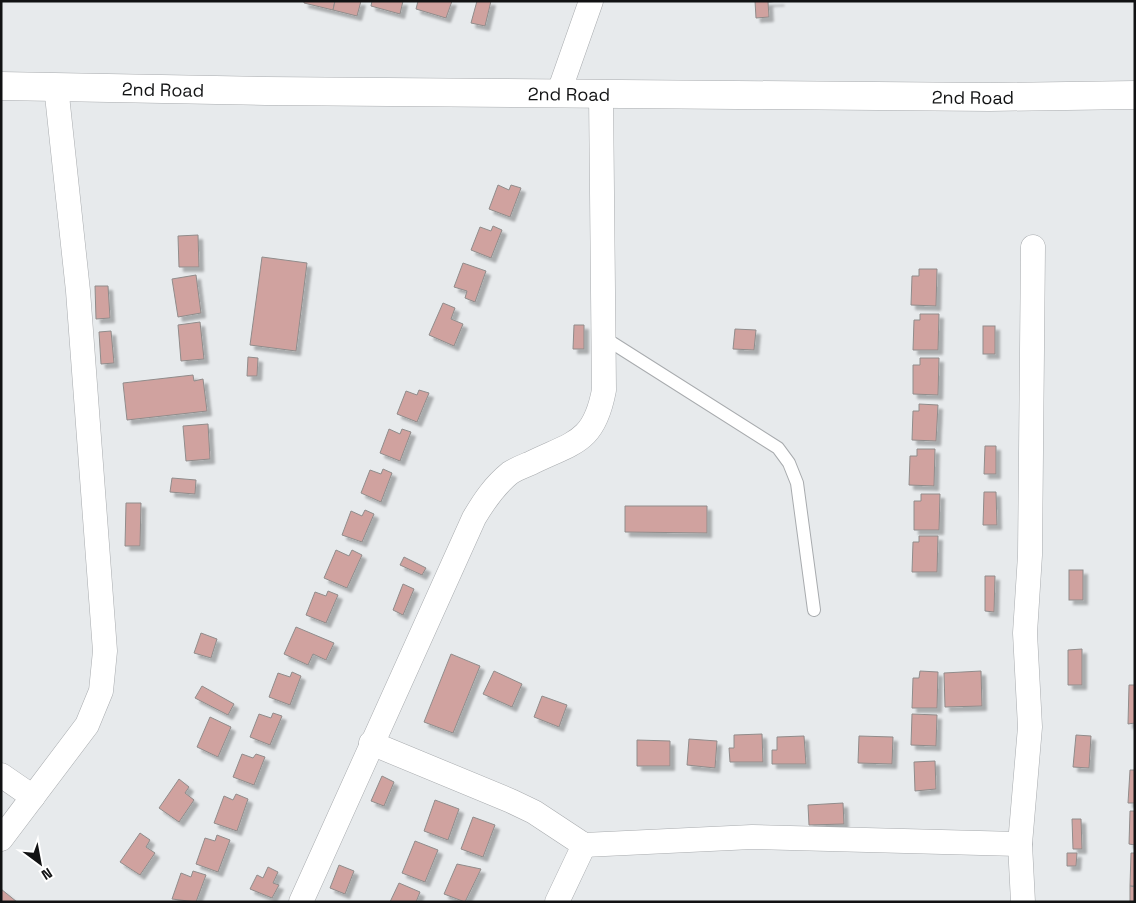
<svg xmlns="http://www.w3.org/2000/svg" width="1136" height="903" font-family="'Space Grotesk',sans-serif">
<defs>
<filter id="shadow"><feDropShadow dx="4.5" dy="4.5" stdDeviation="1" flood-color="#0004"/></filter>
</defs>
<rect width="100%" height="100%" fill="#e7eaec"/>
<g fill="#d0a29f" stroke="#908c8b" filter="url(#shadow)">
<path d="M 304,1 L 335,1 L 333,10 L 304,3 Z"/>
<path d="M 335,1 L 361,1 L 357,16 L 333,10 Z"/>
<path d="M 372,1 L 403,1 L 400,14 L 371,6 Z"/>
<path d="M 418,1 L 452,1 L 446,18 L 416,9 Z"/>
<path d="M 477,1 L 491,1 L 485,26 L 471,23 Z"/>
<path d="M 755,1 L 780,1 L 768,2 L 769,17 L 756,18 Z"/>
<path d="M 498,185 L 509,190 L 511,185 L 521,188 L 510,217 L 489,209 Z"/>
<path d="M 493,226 L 502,230 L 491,258 L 471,250 L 480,227 L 491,231 Z"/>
<path d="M 198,235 L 199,267 L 179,267 L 178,236 Z"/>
<path d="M 262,257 L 307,263 L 296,351 L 250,345 Z"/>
<path d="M 463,263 L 486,271 L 475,302 L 465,298 L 467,291 L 454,287 Z"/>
<path d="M 919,269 L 937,269 L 936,306 L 911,305 L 912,276 L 919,276 Z"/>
<path d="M 196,275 L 201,313 L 178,317 L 172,279 Z"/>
<path d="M 95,286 L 108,286 L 110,318 L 96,319 Z"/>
<path d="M 443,303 L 455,308 L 451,319 L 463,324 L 454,346 L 429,335 Z"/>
<path d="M 920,314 L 939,314 L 938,350 L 913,350 L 914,320 L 920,320 Z"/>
<path d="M 200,322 L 204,359 L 181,361 L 178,325 Z"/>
<path d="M 574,325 L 584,325 L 584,349 L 573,349 Z"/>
<rect x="983" y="326" width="12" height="28"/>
<path d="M 735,329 L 756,330 L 754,350 L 733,349 Z"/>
<path d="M 111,331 L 114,363 L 101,364 L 99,332 Z"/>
<path d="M 248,357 L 258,358 L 257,376 L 247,376 Z"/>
<path d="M 920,358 L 939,358 L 938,395 L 913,394 L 913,365 L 920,365 Z"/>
<path d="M 193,375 L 194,381 L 203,379 L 207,411 L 127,420 L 123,383 Z"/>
<path d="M 419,390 L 429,393 L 417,422 L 397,414 L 406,391 L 417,395 Z"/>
<path d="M 919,404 L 938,405 L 936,441 L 912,440 L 913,411 L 919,411 Z"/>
<path d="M 208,424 L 210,459 L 186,461 L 183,426 Z"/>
<path d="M 389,429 L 400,434 L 402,429 L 411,432 L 400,461 L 380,453 Z"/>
<path d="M 985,446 L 996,446 L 996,474 L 984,474 Z"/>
<path d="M 917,449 L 935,449 L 934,486 L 909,485 L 910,456 L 917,456 Z"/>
<path d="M 383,469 L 392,473 L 381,502 L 361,493 L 370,470 L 381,474 Z"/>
<path d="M 172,478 L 196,480 L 195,494 L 170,492 Z"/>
<path d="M 984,492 L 996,492 L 997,525 L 983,525 Z"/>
<path d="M 921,494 L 940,494 L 939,530 L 914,530 L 914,501 L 921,501 Z"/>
<path d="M 126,503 L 141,503 L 140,546 L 125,546 Z"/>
<path d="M 625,506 L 707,506 L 707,533 L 625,532 Z"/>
<path d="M 365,510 L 374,514 L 362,542 L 342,535 L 351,511 L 362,516 Z"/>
<path d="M 919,536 L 938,536 L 937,572 L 912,572 L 913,542 L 919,542 Z"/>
<path d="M 336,550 L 349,556 L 352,550 L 362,555 L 347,588 L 324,578 Z"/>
<path d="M 404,557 L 426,568 L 422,575 L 400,565 Z"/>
<rect x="1069" y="570" width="14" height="30"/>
<path d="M 985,576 L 995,576 L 994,612 L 985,611 Z"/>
<path d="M 403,584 L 414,589 L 403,615 L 393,610 Z"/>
<path d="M 328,591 L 338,595 L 326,623 L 306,615 L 315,592 L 326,596 Z"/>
<path d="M 296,627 L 334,643 L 326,660 L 313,654 L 308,665 L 284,654 Z"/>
<path d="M 201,633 L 217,639 L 211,658 L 194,653 Z"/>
<path d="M 1082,649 L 1082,685 L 1068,685 L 1068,650 Z"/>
<path d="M 451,654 L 480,666 L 453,733 L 424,722 Z"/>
<path d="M 494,671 L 522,684 L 512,707 L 483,694 Z"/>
<path d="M 920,671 L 938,672 L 937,708 L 912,708 L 913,678 L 919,678 Z"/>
<path d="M 981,671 L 982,706 L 945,707 L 944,673 Z"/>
<path d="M 292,672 L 301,676 L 290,705 L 269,697 L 278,673 L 290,677 Z"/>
<path d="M 1129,685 L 1135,685 L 1135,723 L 1128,724 Z"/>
<path d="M 202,686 L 234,704 L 228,715 L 195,698 Z"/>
<path d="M 542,696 L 567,705 L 559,727 L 534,717 Z"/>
<path d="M 273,713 L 282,716 L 270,745 L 250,737 L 259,714 L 271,718 Z"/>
<path d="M 912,714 L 937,715 L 936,746 L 911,745 Z"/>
<path d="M 210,717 L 231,727 L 218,757 L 197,747 Z"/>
<path d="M 762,734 L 763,762 L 730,762 L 729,748 L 734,748 L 734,735 Z"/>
<path d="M 1076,735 L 1091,736 L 1089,768 L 1073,767 Z"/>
<path d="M 804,736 L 806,764 L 772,764 L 772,750 L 777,750 L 777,737 Z"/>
<path d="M 859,736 L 893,737 L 892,764 L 858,763 Z"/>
<path d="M 689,739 L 717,741 L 715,768 L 687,765 Z"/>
<path d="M 637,740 L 670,741 L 670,766 L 637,766 Z"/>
<path d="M 242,754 L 253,758 L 256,754 L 265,757 L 254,785 L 233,777 Z"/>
<path d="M 935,761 L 936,789 L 915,791 L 914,762 Z"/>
<path d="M 1130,770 L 1135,770 L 1135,803 L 1128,803 Z"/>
<path d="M 382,776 L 394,782 L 384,806 L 371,801 Z"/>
<path d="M 179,779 L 189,787 L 185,793 L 194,800 L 179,822 L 159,808 Z"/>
<path d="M 236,794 L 248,799 L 237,831 L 214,823 L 224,796 L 233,800 Z"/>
<path d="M 435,800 L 459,809 L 448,840 L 424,831 Z"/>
<path d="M 843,803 L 844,824 L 809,825 L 808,805 Z"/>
<path d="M 1130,811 L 1135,811 L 1135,845 L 1129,844 Z"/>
<path d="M 473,817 L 495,825 L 483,857 L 461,849 Z"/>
<path d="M 1072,819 L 1081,819 L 1082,849 L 1073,849 Z"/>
<path d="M 140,833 L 150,840 L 146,847 L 155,853 L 140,875 L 120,862 Z"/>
<path d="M 217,835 L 230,840 L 218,872 L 196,864 L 205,838 L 215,841 Z"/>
<path d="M 415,841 L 438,850 L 425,882 L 402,873 Z"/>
<path d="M 1067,853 L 1077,853 L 1076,866 L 1067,866 Z"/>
<path d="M 1131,853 L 1135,853 L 1135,886 L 1130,886 Z"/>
<path d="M 457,864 L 481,869 L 465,902 L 444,894 Z"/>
<path d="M 339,865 L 354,871 L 345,894 L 330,888 Z"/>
<path d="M 268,867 L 278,872 L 273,883 L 279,885 L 272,898 L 250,889 L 257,875 L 263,878 Z"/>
<path d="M 193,871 L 206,875 L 196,902 L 172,899 L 181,873 L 191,877 Z"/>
<path d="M 399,883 L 420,892 L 416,902 L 390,902 Z"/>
<path d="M 1130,886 L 1135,887 L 1135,902 L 1130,902 Z"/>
<path d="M 1,889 L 17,902 L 1,902 Z"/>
</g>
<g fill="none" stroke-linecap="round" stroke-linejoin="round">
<g stroke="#a8abae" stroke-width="14">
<path id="lane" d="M 603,337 L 778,448 L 789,463 L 797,483 L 814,610"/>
</g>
<g stroke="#a8abae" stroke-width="25">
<g id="street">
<path d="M 559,92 L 591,1"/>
<path d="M 371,743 L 511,801 L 534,812 L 584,845 L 752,837 L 1020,844"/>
<path d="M 1,775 L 33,797"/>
<path d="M 1,839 L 87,725 L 101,691 L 105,651 L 78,291 L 56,86"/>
<path d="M 301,902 L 474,518 C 484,501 494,486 510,473 C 516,469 524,466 531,463 C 574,442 594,443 604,390 L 601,94"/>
<path d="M 557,902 L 584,845"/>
<path d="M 1023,902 L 1020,844 L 1030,727 L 1025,633 L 1030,555 L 1033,247"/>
</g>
</g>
<g stroke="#a8abae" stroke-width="29">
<g id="secondary">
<path id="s1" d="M 1,86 L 266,91 L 990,97 L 1135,95"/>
</g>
</g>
<use href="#lane" stroke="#fff" stroke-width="12"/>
<use href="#street" stroke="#fff" stroke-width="24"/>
<use href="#secondary" stroke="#fff" stroke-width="28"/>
</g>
<g text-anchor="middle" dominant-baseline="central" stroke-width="4" stroke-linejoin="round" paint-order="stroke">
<g font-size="18" fill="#111213" stroke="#fff">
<text stroke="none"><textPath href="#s1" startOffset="162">2nd Road</textPath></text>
<text stroke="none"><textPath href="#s1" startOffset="568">2nd Road</textPath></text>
<text stroke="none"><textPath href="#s1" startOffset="972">2nd Road</textPath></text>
</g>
</g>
<rect width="1136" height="903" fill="none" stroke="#111213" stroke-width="5"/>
<g transform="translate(40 863) rotate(148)" stroke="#ffffff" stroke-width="4" paint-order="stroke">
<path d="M0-4L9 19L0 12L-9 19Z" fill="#111213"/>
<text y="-8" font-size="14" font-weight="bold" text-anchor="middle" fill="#111213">N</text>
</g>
</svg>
